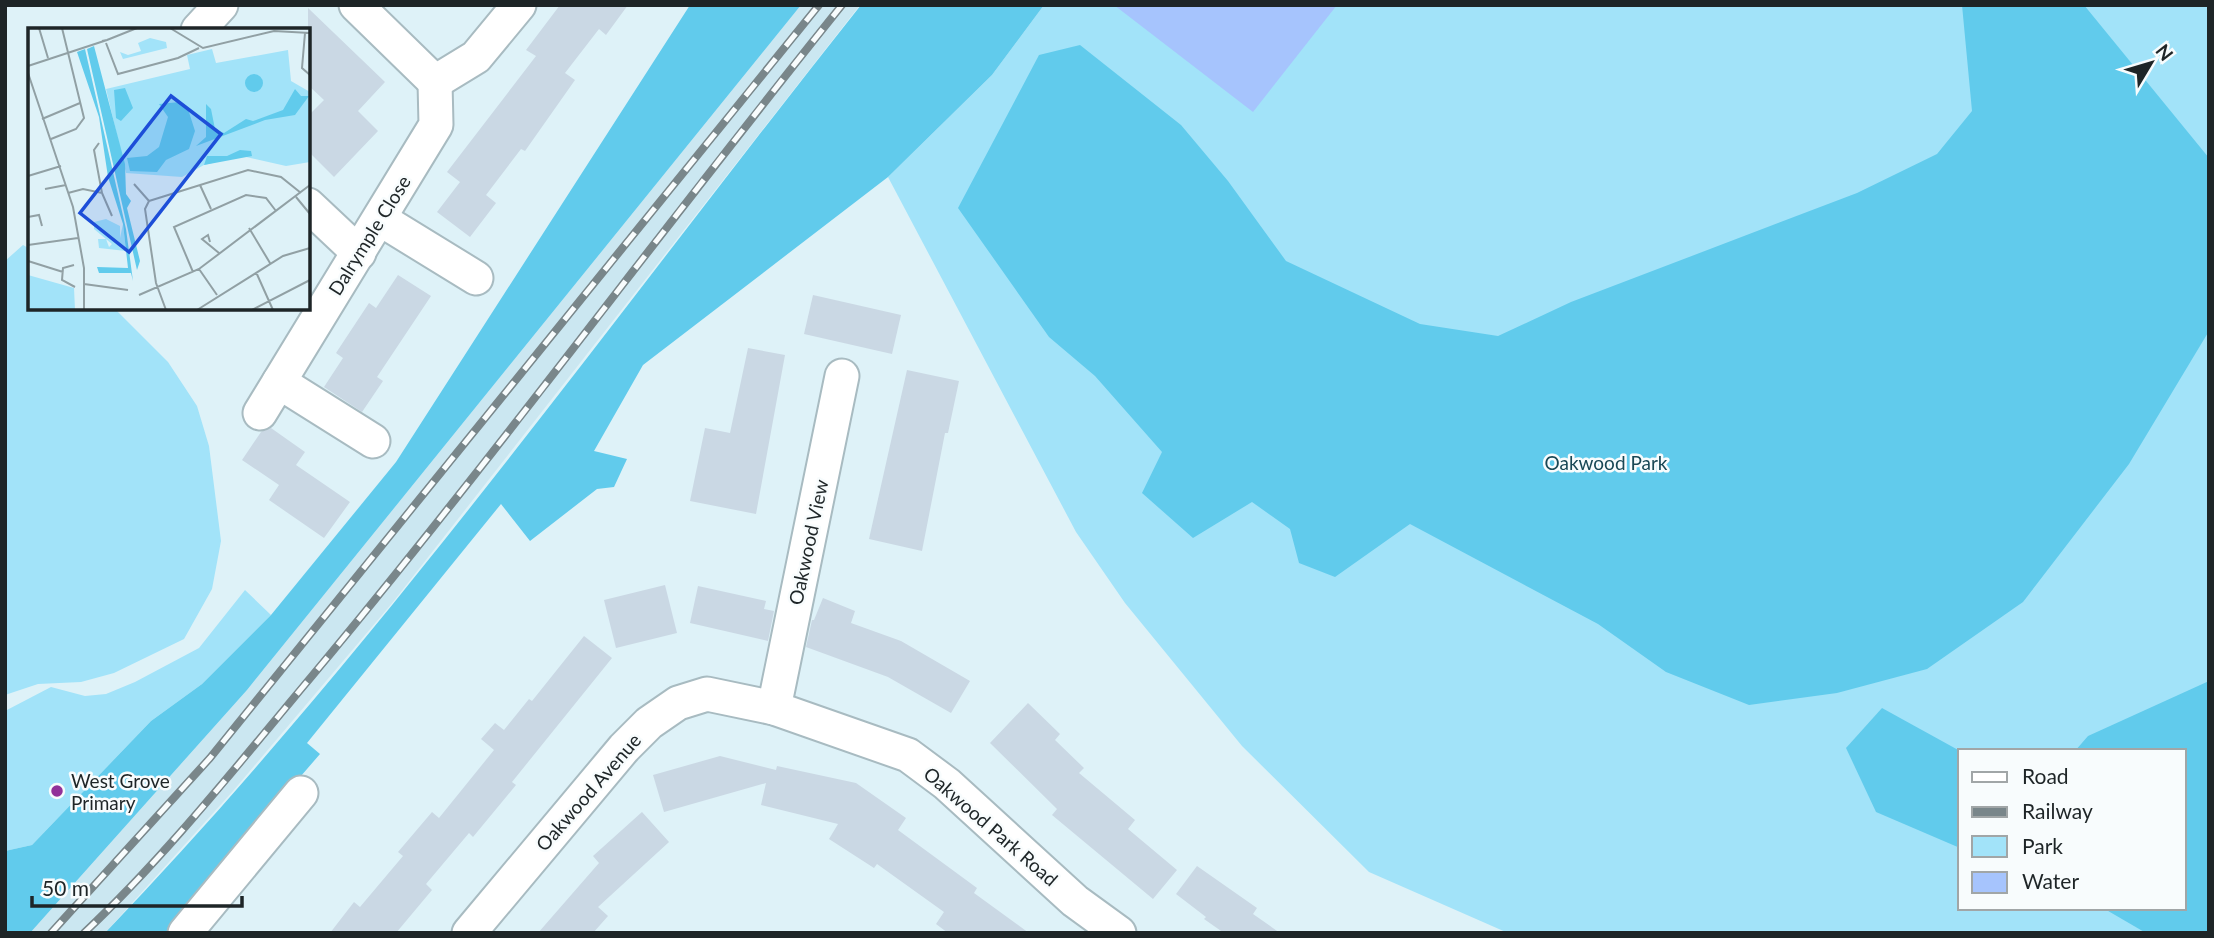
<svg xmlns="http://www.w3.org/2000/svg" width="2214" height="938" font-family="Lato,sans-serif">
<rect width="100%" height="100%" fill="#def2f8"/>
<path fill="#cbe7f1" d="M 801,5 L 860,5 L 393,602 L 233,791 L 105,933 L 30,933 L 247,690 Z"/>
<g fill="#a2e3f9" fill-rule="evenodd">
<path d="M 1044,5 L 2209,5 L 2209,933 L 1508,933 L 1369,872 L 1242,746 L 1125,603 L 1076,532 L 888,177 L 992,75 ZM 1960,751 L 2184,751 L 2184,908 L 1960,908 Z"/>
<path d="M 23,245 L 30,249 L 30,308 L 114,308 L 168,362 L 197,406 L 209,446 L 221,541 L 212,589 L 184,639 L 114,673 L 81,682 L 38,684 L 5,695 L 5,261 Z"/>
<path d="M 245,590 L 271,615 L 202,684 L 151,721 L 32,845 L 5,851 L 5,711 L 51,687 L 85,696 L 106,694 L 135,682 L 199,648 Z"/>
</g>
<g fill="#61cbec">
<path d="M 690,5 L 801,5 L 247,690 L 30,933 L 5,933 L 5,851 L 32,845 L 151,721 L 202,684 L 271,615 L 396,462 Z"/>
<path d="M 861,5 L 1044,5 L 992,75 L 888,177 L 643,365 L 594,451 L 627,459 L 614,487 L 597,489 L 530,541 L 501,504 L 307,743 L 320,754 L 165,933 L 105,933 C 381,645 613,317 861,5 Z"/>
<path d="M 1962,5 L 2084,5 L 2209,158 L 2209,331 L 2129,464 L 2023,602 L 1927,669 L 1837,693 L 1749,705 L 1666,672 L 1598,624 L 1410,524 L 1335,577 L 1299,563 L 1290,529 L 1252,502 L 1193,538 L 1142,493 L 1162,452 L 1095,376 L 1049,337 L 958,208 L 1039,55 L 1080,45 L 1181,125 L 1228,181 L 1286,261 L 1420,324 L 1498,336 L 1571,302 L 1857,193 L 1937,154 L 1972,111 Z"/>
<path d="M 2209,681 L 2209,933 L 2146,933 L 2103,908 L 2184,908 L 2184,751 L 2075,751 L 2088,736 Z"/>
<path d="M 1882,708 L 1960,751 L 1960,848 L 1876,812 L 1846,748 Z"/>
</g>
<path fill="#a6c4fd" d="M 1114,5 L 1337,5 L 1253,112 Z"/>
<g fill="#cad8e4">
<path d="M 560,5 L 628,5 L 606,35 L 599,29 L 565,73 L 575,80 L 525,151 L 521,149 L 486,195 L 496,203 L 470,237 L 437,212 L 460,182 L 447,172 L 536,56 L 526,50 Z"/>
<path d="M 308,8 L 385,82 L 358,111 L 378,131 L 334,177 L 308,151 L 308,116 L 324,100 L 308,85 Z"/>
<path d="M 398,275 L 431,296 L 377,377 L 383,381 L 362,412 L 324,387 L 343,358 L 336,353 L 369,303 L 376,308 Z"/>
<path d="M 813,295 L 901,315 L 892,354 L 804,334 Z"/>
<path d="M 748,348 L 785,355 L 756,514 L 690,501 L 705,428 L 730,433 Z"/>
<path d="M 907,370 L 959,381 L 948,433 L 945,433 L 922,551 L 869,539 Z"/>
<path d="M 271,428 L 305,452 L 296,465 L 350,502 L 324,538 L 269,500 L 279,485 L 242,460 L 261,432 Z"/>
<path d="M 665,585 L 677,633 L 616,648 L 604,600 Z"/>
<path d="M 698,586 L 766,601 L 764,609 L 774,611 L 768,641 L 690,623 Z"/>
<path d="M 823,598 L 855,611 L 851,623 L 901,641 L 970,681 L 951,713 L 888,677 L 806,647 L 812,620 L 814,620 Z"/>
<path d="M 584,636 L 612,658 L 512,782 L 516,785 L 473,837 L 469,833 L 426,884 L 432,890 L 396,933 L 330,933 L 354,902 L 360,907 L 403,856 L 398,852 L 432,812 L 439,818 L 494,750 L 481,739 L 495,723 L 504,730 L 529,699 L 532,701 Z"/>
<path d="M 1028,703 L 1060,734 L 1055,740 L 1084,768 L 1079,773 L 1135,820 L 1128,829 L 1177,870 L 1153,899 L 1052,815 L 1057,809 L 990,743 Z"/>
<path d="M 720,756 L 776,770 L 777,766 L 856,783 L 906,818 L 898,830 L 977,888 L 974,893 L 1029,933 L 948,933 L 936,924 L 944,912 L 877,864 L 874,868 L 829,839 L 838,824 L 761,805 L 766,783 L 664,812 L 653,775 Z"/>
<path d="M 642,812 L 669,842 L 598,907 L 608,916 L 593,933 L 538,933 L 599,863 L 593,856 Z"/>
<path d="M 1197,866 L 1257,908 L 1253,914 L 1280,933 L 1224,933 L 1204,919 L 1206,917 L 1176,894 Z"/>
</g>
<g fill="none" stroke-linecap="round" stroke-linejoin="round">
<g stroke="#a8bbc1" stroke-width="37">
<g id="minor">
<path d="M 356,5 L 435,82 L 476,57 L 519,5"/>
<path d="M 198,30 L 221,5"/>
<path d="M 308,205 L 359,253"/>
<path d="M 380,219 L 476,278"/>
<path d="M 279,382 L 373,441"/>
<path d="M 260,413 L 436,125 L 435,82"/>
<path d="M 774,708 L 842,376"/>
<path d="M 185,933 L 301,793"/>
<path d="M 469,933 L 624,748 L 649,723 L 678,703 L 707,694 L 774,708 L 908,755 L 947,784 L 1075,901 L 1119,933"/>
</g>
</g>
<use href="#minor" stroke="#fff" stroke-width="33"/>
<g stroke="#79868a" stroke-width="8">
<g id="rail">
<path d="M 51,933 L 210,758 L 819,5"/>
<path d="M 84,933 C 167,855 239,763 312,676 C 495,457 663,227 842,5"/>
</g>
</g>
<use href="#rail" stroke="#f8fcfd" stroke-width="5" stroke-dasharray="16" stroke-linecap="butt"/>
</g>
<circle fill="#913199" stroke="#f8fcfd" stroke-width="2.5" cx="57" cy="791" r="7"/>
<g text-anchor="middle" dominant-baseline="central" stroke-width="5" stroke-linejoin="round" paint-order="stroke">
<g font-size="19" fill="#1e2527" stroke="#f8fcfd">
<text transform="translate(369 235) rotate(-58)">Dalrymple Close</text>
<text transform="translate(808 542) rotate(-78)">Oakwood View</text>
<text transform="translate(588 792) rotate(-49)">Oakwood Avenue</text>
<text transform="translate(991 826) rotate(41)">Oakwood Park Road</text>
</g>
<g font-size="19" fill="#194856" stroke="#f8fcfd">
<text x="1606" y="462">Oakwood Park</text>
</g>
<g font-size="19" fill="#1e2527" stroke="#f8fcfd" text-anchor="start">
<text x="71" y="780">West Grove<tspan x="71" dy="22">Primary</tspan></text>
</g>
</g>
<g transform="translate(28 28)">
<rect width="282" height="282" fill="#def2f8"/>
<path d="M 122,10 L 138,14 L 139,20 L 95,31 L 92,24 L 100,27 L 113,23 L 110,15 ZM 184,21 L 188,35 L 260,22 L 263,53 L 282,64 L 282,134 L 258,138 L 214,128 L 176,137 L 154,149 L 98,145 L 78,61 L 162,41 L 159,27 ZM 78,191 L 92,198 L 92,210 L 95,196 L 98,223 L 71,220 L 70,211 L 78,211 L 81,219 L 84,216 L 66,201 L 66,194 ZM 0,247 L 46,260 L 47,282 L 0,282 Z" fill="#a2e3f9"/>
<path d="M 66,18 L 97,136 L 98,166 L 103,173 L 99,180 L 112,233 L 109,242 L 59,21 ZM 57,21 L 98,201 L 105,253 L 103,245 L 71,245 L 69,239 L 100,240 L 95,196 L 80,149 L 71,89 L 49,24 ZM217 55a9 9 0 1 1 18 0a9 9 0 1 1-18 0ZM 97,60 L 105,80 L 93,93 L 88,90 L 86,62 ZM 267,61 L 273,68 L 281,68 L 267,87 L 237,92 L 168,118 L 178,109 L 178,76 L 183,81 L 187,101 L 196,105 L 218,91 L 225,93 L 255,82 ZM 152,74 L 160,81 L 167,103 L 161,121 L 138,132 L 129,144 L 102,143 L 99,130 L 119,128 L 131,119 L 140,89 L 131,76 ZM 212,122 L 223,123 L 224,128 L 176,137 L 179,128 L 199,128 Z" fill="#61cbec"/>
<path fill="none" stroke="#91a0a4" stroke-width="2" d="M 11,0 L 20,30M 142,0 L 175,20 L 246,3 L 282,5M 277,5 L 274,40 L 282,47M 79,12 L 109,0M 78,15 L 90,46 L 150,30 L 171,20M 0,38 L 79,12 L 74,13M 0,45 L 45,179 L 56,240 L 56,282M 14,91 L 52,75M 23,111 L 48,101 L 56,90 L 34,0M 0,148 L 33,138M 106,156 L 121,173M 172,157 L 183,181M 17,161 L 38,157M 40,165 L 55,161 L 74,165 L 66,122 L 71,115M 74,165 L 84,188M 268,169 L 282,186M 121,173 L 220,142 L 253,149 L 273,165M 121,173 L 117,181 L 128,255 L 138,282M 0,189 L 11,187 L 14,198M 221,200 L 242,235M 182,214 L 180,207 L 174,211 L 191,225M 0,217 L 50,210M 0,233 L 35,244M 46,237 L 35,240 L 34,252 L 47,259M 171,241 L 189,267M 165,244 L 146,199 L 218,167 L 238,170 L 248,183M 228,244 L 245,282M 56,256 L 100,262M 111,267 L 171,241 L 282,157M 169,282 L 255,228 L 282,220M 224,282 L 282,252"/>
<path fill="#1d4ed8" fill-opacity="0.15" stroke="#1d4ed8" stroke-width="3.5" d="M 143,68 L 193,106 L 101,224 L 52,185 Z"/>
<rect width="282" height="282" fill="none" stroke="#1e2527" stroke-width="3.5"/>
</g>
<rect width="2214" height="938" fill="none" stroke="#1e2527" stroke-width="14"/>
<rect x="1958" y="749" width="228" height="161" fill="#f8fcfd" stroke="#a1a6a7" stroke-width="2"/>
<rect x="1972" y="772" width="35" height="10" fill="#ffffff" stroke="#a1a6a7" stroke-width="2"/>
<text x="2022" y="784" font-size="21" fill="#1e2527">Road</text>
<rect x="1972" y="807" width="35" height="10" fill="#79868a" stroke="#a1a6a7" stroke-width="2"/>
<text x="2022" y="819" font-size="21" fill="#1e2527">Railway</text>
<rect x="1972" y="836" width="35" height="21" fill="#a2e3f9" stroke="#a1a6a7" stroke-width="2"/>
<text x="2022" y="854" font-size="21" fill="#1e2527">Park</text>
<rect x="1972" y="872" width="35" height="21" fill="#a6c4fd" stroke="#a1a6a7" stroke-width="2"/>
<text x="2022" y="889" font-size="21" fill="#1e2527">Water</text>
<g transform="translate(2151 63) rotate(52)" stroke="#f8fcfd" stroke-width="5" paint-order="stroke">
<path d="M0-5L12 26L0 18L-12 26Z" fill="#1e2527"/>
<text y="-10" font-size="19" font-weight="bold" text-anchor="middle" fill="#1e2527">N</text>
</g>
<path d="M32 896v10h210v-10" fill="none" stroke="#1e2527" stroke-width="3.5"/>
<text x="42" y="896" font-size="21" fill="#1e2527" stroke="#f8fcfd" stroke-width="5" paint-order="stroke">50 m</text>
</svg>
